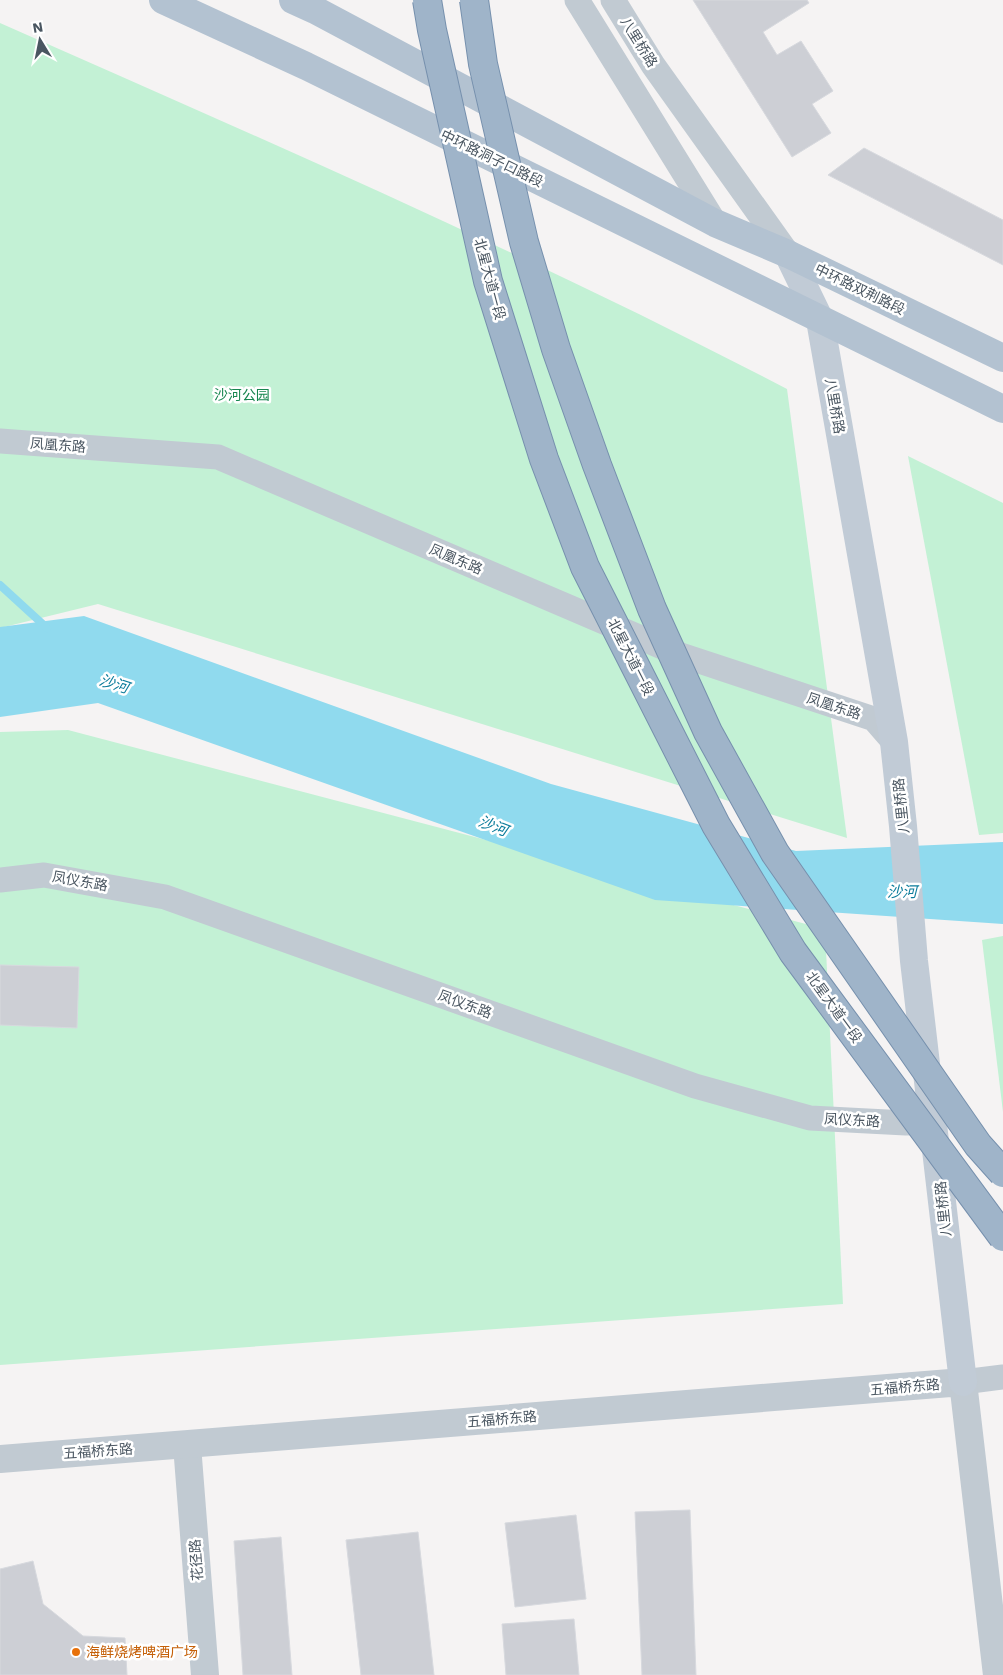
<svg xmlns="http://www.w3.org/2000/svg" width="1003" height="1675" font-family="'Work Sans','Noto Sans SC',sans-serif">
<rect width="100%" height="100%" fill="#f5f3f3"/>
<g fill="#c3f1d5">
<path d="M 0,23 C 265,140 530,255 787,389 L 847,838 L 98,604 L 0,628 Z"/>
<path d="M 908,456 L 1003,503 L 1003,833 L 979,835 Z"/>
<path d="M 68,730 L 825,929 L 843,1304 L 0,1365 L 0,732 Z"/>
<path d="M 1003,936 L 1003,1112 L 982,940 Z"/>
</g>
<path fill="#90daee" d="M 84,616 L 551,784 L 796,851 L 1003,842 L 1003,924 L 655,900 L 98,703 L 0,717 L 0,627 Z"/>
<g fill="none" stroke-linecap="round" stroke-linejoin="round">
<path stroke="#90daee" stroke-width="8" d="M 0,585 L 47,628"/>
</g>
<g fill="#cdcfd5" stroke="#d7d9de">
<path d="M 693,0 L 807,0 L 809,3 L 763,32 L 777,55 L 801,41 L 833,91 L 812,104 L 831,133 L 792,157 Z"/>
<path d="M 864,148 L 1003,220 L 1003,265 L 828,175 Z"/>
<path d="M 0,965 L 79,967 L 77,1028 L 0,1025 Z"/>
<path d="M 690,1510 L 696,1675 L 642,1675 L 635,1512 Z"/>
<path d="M 576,1515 L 586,1599 L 515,1607 L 505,1523 Z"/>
<path d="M 418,1532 L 434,1675 L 361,1675 L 346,1540 Z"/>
<path d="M 281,1537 L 292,1675 L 243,1675 L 234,1541 Z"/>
<path d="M 33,1561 L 43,1604 L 83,1636 L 125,1638 L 127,1675 L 0,1675 L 0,1569 Z"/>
<path d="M 574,1619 L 579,1675 L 506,1675 L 502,1624 Z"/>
</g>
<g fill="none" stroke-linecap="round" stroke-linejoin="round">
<g stroke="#c1cad2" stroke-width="25">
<path d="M 577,0 L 715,223"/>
<path d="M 613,0 L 653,65 L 788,254"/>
<path d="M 0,441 L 218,457 L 681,655 L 874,719 L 894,742"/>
<path d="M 0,880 L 44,875 L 165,897 L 695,1086 L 810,1118 L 906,1123 L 933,1122"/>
<path d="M 963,1382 L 1003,1377"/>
</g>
<g stroke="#c1cad2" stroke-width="28">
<path d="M 187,1445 L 205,1675"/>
<path d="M 0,1459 L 963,1382 L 997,1675"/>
</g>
<path stroke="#c1cbd6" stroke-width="28" d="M 788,254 L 820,320 L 894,742 L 903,826 L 914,961 L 963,1382"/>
<g stroke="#b3c2d1" stroke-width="28">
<path d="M 163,0 L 306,66 L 1003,409"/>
<path d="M 293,0 L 315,10 L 715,223 L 788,254 L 1003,358"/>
</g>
<g stroke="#7690ad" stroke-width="30" stroke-linecap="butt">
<g id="trunk-bridge">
<path d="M 427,0 L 432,30 L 488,281 L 544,459 L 585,567 L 716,825 L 793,952 L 1003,1237"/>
<path d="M 474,0 L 483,64 L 524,242 L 556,349 L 597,465 L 652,609 L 708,732 L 775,853 L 978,1145 L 1003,1173"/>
</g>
</g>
<use href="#trunk-bridge" stroke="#9fb4c9" stroke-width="28"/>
</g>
<circle fill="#e8710a" stroke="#fff" stroke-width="2" cx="76" cy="1652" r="5"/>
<g text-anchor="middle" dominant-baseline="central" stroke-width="5" stroke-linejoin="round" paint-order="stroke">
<g font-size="14" fill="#4a5661" stroke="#fff">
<text transform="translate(639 42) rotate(58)">八里桥路</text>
<text transform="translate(492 158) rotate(26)">中环路洞子口路段</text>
<text transform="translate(490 279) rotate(75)">北星大道一段</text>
<text transform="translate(860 289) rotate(26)">中环路双荆路段</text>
<text transform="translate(835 406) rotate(80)">八里桥路</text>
<text transform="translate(58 445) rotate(4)">凤凰东路</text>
<text transform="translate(456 559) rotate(23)">凤凰东路</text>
<text transform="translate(631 657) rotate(63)">北星大道一段</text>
<text transform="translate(834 706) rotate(18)">凤凰东路</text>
<text transform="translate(901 806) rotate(-96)">八里桥路</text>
<text transform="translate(80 881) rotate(10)">凤仪东路</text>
<text transform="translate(465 1004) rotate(20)">凤仪东路</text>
<text transform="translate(834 1007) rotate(54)">北星大道一段</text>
<text transform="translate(852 1120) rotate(3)">凤仪东路</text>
<text transform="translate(943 1209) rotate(-96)">八里桥路</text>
<text transform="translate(905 1387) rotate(-5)">五福桥东路</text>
<text transform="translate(502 1419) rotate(-5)">五福桥东路</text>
<text transform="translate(98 1451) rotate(-4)">五福桥东路</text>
<text transform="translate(196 1560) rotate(-94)">花径路</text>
</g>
<g font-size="14" fill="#17864f" stroke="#fff">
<text x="242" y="395">沙河公园</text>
</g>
<g font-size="14" fill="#c56008" stroke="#fff" text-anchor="start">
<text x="86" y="1652">海鲜烧烤啤酒广场</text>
</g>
<g font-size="15" font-style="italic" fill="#0c7c9b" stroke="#fff">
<text transform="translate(114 684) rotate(17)">沙河</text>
<text transform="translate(493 826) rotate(21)">沙河</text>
<text x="902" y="892">沙河</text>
</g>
</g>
<g transform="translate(40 40) rotate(350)" stroke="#ffffff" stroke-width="4" paint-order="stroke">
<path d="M0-4L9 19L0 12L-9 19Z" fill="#4a5661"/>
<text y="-8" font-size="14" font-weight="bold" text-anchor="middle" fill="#4a5661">N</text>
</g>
</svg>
